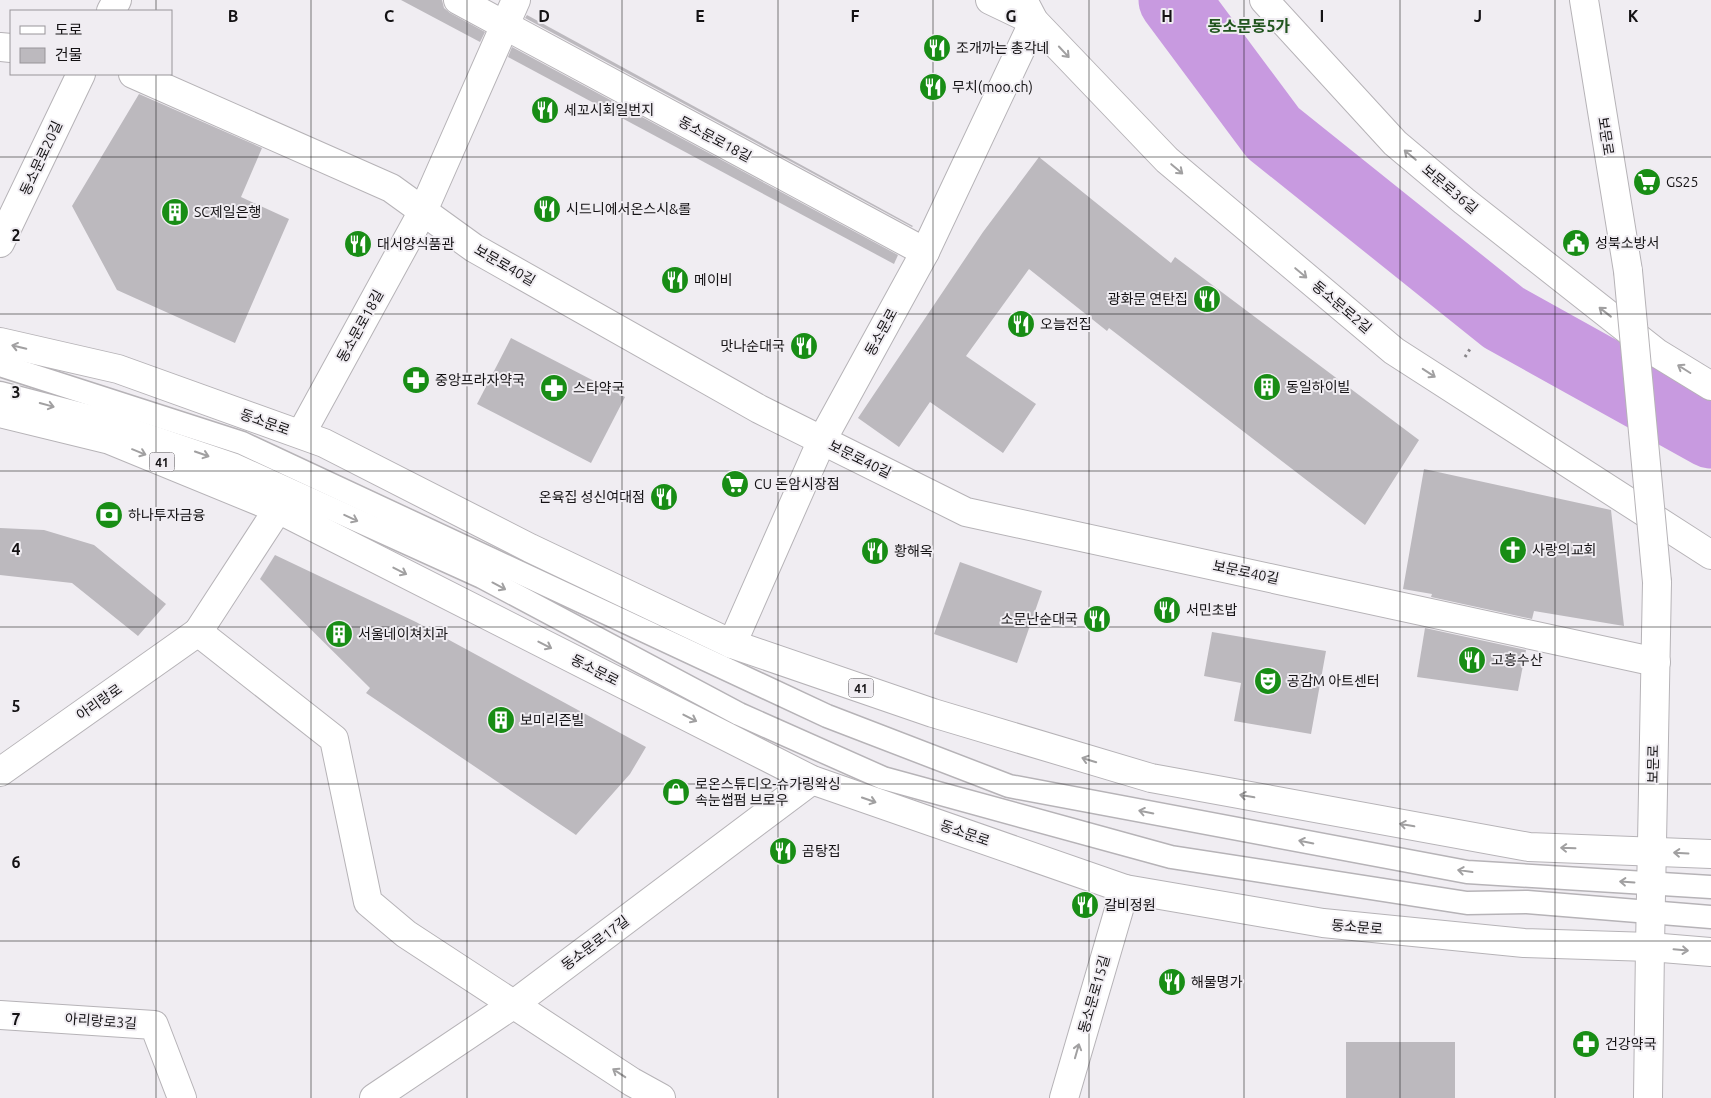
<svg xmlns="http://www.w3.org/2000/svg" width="1711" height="1098" font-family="Ubuntu,'Noto Sans KR',sans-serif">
<rect width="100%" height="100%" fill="#f0edf2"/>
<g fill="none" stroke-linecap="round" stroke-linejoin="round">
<path stroke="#c89ae0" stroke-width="71" d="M 1174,0 L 1273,133 L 1504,318 L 1711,433"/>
</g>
<g fill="#bcb9be">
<path d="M 401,0 L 442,0 L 444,8 L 450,13 L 485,32 L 480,42 Z"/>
<path d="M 527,15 L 913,226 L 912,227 L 525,18 Z"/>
<path d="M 512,47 L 898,255 L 894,264 L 508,57 Z"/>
<path d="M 139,94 L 262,148 L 241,197 L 289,219 L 235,343 L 117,290 L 72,206 Z"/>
<path d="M 1039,157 L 1171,263 L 1175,257 L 1419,440 L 1365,525 L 1109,328 L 1107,331 L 1029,269 L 966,356 L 1036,404 L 1003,453 L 930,402 L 899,447 L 858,418 L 983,232 Z"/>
<path d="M 511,338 L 625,397 L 591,463 L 477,404 Z"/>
<path d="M 1424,469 L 1611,510 L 1624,626 L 1534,611 L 1532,619 L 1431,597 L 1432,594 L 1403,589 Z"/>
<path d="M 0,528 L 44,530 L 94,545 L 166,604 L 138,636 L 72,583 L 0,575 Z"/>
<path d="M 275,555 L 416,622 L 646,747 L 630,774 L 576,835 L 366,693 L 370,688 L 260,579 Z"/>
<path d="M 960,562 L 1042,591 L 1017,663 L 934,634 Z"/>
<path d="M 1425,628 L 1526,650 L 1518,691 L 1417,677 Z"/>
<path d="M 1212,632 L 1326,651 L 1311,734 L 1234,721 L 1241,683 L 1204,676 Z"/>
<rect x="1346" y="1042" width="109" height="56"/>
</g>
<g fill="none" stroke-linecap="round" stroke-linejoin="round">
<g stroke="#b6b3b7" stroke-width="25">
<g id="lane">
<path d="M 0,365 L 242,443 L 827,716 L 1009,786 L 1467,872 L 1711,887"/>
<path d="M 0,393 L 100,419 L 235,465 L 482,577 L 739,714 L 883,778 L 1171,857 L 1467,903 L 1527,902 L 1711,917"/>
</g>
</g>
<g stroke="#b6b3b7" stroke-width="30">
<g id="street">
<path d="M 458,0 L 925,252"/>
<path d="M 1023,0 L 1034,21 L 1167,160 L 1394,351 L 1711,555"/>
<path d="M 1264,0 L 1395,143 L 1464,201 L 1657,353 L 1711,386"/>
<path d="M 0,47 L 11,48"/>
<path d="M 133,74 L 391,188 L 474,248 L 759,409 L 966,512 L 1656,662"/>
<path d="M 301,434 L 423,211 L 516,0"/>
<path d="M 278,509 L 198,632 L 334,739 L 368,902 L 406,934 L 632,1082 L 661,1098"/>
<path d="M 732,644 L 822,440 L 925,252 L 1034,21 L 990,0"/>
<path d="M 0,772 L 198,632"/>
<path d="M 0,1015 L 154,1025 L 182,1098"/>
<path d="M 374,1098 L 514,1004 L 812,780"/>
<path d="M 1064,1098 L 1125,889"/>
<path d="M 1648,1098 L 1650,947"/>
</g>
</g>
<g stroke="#b6b3b7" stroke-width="30">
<g id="secondary">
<path d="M 111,11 L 117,0"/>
<path d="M 0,243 L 81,74"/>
</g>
</g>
<g stroke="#b6b3b7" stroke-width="30">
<g id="primary">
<path d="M 1584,0 L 1628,271"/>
<path d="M 0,342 L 118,369 L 324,443 L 530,548 L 732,644 L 933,713 L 1151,778 L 1529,847 L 1711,854"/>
<path d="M 0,413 L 110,440 L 278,509 L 812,780 L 1125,889 L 1323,923 L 1524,943 L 1650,947 L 1711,952"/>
<path d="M 1650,947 L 1657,582"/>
</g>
</g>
<path stroke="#888589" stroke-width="3" stroke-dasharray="2.5 4" stroke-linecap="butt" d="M 1465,357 L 1470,349"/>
<use href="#lane" stroke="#fff" stroke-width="22"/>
<use href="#street" stroke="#fff" stroke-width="28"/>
<use href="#secondary" stroke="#fff" stroke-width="28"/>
<use href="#primary" stroke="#fff" stroke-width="28"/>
<g stroke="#b6b3b7" stroke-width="30" stroke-linecap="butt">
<path id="primary-bridge" d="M 1628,271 L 1657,582"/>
</g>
<use href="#primary-bridge" stroke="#fff" stroke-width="28"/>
</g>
<defs><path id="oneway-shaft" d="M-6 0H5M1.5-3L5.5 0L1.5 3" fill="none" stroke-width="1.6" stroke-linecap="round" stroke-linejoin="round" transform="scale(1.25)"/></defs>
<g stroke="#a1a0a1">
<use href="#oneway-shaft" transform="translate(1064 52) rotate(47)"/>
<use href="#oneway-shaft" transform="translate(1410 155) rotate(-140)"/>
<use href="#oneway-shaft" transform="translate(1177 169) rotate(40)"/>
<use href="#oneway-shaft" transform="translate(1301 273) rotate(40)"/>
<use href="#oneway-shaft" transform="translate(1605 312) rotate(-142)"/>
<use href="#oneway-shaft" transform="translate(19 347) rotate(-167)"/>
<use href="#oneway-shaft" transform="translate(1684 369) rotate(-148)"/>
<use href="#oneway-shaft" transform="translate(1429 373) rotate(33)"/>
<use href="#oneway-shaft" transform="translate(47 405) rotate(15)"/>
<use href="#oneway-shaft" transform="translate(139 452) rotate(22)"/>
<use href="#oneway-shaft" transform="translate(202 454) rotate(19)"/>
<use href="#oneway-shaft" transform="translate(351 518) rotate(25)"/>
<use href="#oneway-shaft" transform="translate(400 571) rotate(27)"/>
<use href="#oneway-shaft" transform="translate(499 586) rotate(28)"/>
<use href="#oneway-shaft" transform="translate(545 645) rotate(27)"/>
<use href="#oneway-shaft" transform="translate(690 718) rotate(27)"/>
<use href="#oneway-shaft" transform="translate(1089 760) rotate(-163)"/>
<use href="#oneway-shaft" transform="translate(1247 796) rotate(-170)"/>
<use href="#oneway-shaft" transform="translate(869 800) rotate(19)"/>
<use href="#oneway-shaft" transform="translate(1146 812) rotate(-169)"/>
<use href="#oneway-shaft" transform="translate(1407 825) rotate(-170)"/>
<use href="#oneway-shaft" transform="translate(1306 842) rotate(-169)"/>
<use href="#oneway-shaft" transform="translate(1568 848) rotate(-178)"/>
<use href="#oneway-shaft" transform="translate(1681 853) rotate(-177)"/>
<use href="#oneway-shaft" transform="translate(1465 871) rotate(-172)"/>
<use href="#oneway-shaft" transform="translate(1627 882) rotate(-176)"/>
<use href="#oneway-shaft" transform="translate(1681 950) rotate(5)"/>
<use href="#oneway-shaft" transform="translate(1077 1051) rotate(-74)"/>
<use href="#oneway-shaft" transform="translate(619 1073) rotate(-147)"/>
</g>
<path fill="none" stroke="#141214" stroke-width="1" stroke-opacity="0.55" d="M 156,0 L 156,11M 311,0 L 311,1098M 467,0 L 467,1098M 622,0 L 622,1098M 778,0 L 778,1098M 933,0 L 933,1098M 1089,0 L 1089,1098M 1244,0 L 1244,1098M 1400,0 L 1400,1098M 1555,0 L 1555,1098M 156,74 L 156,1098M 0,157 L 1711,157M 0,314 L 1711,314M 0,471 L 1711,471M 0,627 L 1711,627M 0,784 L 1711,784M 0,941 L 1711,941"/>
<defs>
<g id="restaurant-disc" transform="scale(1.4375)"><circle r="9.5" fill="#188d15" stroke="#f0edf2"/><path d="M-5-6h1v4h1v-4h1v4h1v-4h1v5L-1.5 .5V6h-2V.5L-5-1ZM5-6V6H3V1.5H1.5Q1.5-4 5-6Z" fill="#fff"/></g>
<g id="supermarket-disc" transform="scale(1.4375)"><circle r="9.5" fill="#188d15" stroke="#f0edf2"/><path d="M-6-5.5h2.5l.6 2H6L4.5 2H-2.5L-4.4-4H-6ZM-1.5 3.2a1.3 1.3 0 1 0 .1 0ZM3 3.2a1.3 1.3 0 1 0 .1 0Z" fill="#fff"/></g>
<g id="building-disc" transform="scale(1.4375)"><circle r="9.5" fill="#188d15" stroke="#f0edf2"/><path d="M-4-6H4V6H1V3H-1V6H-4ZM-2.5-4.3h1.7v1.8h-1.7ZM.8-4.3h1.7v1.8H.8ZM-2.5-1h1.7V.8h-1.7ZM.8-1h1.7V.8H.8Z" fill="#fff"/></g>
<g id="civic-disc" transform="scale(1.4375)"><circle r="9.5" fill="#188d15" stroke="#f0edf2"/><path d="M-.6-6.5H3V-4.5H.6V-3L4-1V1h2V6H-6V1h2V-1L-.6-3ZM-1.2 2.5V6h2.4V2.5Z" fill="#fff"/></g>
<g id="pharmacy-disc" transform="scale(1.4375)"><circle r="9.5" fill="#188d15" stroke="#f0edf2"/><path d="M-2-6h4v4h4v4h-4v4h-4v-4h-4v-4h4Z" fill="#fff"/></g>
<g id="bank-disc" transform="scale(1.4375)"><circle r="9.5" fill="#188d15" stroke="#f0edf2"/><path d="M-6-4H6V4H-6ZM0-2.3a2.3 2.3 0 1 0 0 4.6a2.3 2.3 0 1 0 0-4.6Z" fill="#fff"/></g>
<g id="church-disc" transform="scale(1.4375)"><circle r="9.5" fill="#188d15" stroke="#f0edf2"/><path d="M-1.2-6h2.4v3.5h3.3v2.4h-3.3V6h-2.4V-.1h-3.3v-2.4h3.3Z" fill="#fff"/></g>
<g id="theatre-disc" transform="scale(1.4375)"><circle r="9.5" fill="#188d15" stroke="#f0edf2"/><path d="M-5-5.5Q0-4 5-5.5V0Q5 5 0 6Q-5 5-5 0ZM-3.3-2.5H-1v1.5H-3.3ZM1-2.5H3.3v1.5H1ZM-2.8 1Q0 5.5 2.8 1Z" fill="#fff"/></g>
<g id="shop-disc" transform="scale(1.4375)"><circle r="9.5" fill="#188d15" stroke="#f0edf2"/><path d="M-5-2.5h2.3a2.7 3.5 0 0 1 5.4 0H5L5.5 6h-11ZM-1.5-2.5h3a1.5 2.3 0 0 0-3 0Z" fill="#fff"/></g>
</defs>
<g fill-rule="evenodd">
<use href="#restaurant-disc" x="937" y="48"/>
<use href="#restaurant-disc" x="933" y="87"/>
<use href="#restaurant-disc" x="545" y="110"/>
<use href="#supermarket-disc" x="1647" y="182"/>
<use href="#restaurant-disc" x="547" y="209"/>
<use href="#building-disc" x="175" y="212"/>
<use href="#civic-disc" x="1576" y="243"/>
<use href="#restaurant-disc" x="358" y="244"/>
<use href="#restaurant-disc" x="675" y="280"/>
<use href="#restaurant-disc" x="1207" y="299"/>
<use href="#restaurant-disc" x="1021" y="324"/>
<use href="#restaurant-disc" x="804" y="346"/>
<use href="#pharmacy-disc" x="416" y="380"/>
<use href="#building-disc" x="1267" y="387"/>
<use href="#pharmacy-disc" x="554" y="388"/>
<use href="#supermarket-disc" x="735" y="484"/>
<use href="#restaurant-disc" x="664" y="497"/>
<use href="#bank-disc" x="109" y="515"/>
<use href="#church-disc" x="1513" y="550"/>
<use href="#restaurant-disc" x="875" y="551"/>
<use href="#restaurant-disc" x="1167" y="610"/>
<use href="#restaurant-disc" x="1097" y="619"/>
<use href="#building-disc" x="339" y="634"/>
<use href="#restaurant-disc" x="1472" y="660"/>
<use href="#theatre-disc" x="1268" y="681"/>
<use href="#building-disc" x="501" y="720"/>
<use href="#shop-disc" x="676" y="792"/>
<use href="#restaurant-disc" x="783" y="851"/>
<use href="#restaurant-disc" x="1085" y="905"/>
<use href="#restaurant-disc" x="1172" y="982"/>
<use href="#pharmacy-disc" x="1586" y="1044"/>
</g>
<g text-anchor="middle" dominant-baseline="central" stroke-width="4" stroke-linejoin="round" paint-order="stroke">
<g fill="#f0edf2" stroke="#565457" stroke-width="1">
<rect x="149.5" y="452.5" width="25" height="19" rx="4"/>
<rect x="848.5" y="678.5" width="25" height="19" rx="4"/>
</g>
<g font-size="12" font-weight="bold" fill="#141214">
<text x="162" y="462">41</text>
<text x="861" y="688">41</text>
</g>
<g font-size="14" fill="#141214" stroke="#f0edf2" text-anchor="start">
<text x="956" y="48">조개까는 총각네</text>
<text x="952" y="87">무치(moo.ch)</text>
<text x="564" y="110">세꼬시회일번지</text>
<text x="1666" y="182">GS25</text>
<text x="566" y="209">시드니에서온스시&amp;롤</text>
<text x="194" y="212">SC제일은행</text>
<text x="1595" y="243">성북소방서</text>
<text x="377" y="244">대서양식품관</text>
<text x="694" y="280">메이비</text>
<text x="1188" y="299" text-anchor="end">광화문 연탄집</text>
<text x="1040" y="324">오늘전집</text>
<text x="785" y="346" text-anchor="end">맛나순대국</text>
<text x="435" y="380">중앙프라자약국</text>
<text x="1286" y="387">동일하이빌</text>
<text x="573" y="388">스타약국</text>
<text x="754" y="484">CU 돈암시장점</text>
<text x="645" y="497" text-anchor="end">온육집 성신여대점</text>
<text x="128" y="515">하나투자금융</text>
<text x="1532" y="550">사랑의교회</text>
<text x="894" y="551">황해옥</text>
<text x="1186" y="610">서민초밥</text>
<text x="1078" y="619" text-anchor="end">소문난순대국</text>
<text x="358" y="634">서울네이쳐치과</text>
<text x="1491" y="660">고흥수산</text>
<text x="1287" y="681">공감M 아트센터</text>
<text x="520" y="720">보미리즌빌</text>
<text x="695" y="784">로온스튜디오-슈가링왁싱<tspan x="695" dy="16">속눈썹펌 브로우</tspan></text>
<text x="802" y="851">곰탕집</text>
<text x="1104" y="905">갈비정원</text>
<text x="1191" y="982">해물명가</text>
<text x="1605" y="1044">건강약국</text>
</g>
<g font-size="14" fill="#141214" stroke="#f0edf2">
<text transform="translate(1606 136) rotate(81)">보문로</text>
<text transform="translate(715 139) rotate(28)">동소문로18길</text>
<text transform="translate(41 158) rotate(-65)">동소문로20길</text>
<text transform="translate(1450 189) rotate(40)">보문로36길</text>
<text transform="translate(505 265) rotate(30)">보문로40길</text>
<text transform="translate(1342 307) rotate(40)">동소문로2길</text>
<text transform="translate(360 326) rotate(-61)">동소문로18길</text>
<text transform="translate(881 332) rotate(-61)">동소문로</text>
<text transform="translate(265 422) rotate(20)">동소문로</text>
<text transform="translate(860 459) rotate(26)">보문로40길</text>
<text transform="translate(1246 572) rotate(12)">보문로40길</text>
<text transform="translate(595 670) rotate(27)">동소문로</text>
<text transform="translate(99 702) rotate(-35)">아리랑로</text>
<text transform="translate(1653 764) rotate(-89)">보문로</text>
<text transform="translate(965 833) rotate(19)">동소문로</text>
<text transform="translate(1357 927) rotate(5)">동소문로</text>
<text transform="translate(595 943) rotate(-37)">동소문로17길</text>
<text transform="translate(1094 994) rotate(-74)">동소문로15길</text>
<text transform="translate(101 1021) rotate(4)">아리랑로3길</text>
</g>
<g font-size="16" font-weight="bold" fill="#21541e" stroke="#f0edf2">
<text x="1249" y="26">동소문동5가</text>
</g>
</g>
<g font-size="16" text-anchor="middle" font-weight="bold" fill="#141214" stroke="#f0edf2" stroke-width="4" stroke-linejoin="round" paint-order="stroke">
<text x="233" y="22">B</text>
<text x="389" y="22">C</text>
<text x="544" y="22">D</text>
<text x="700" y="22">E</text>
<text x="855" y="22">F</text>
<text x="1011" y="22">G</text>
<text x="1167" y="22">H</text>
<text x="1322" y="22">I</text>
<text x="1478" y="22">J</text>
<text x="1633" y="22">K</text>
<text x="16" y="241">2</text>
<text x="16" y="398">3</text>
<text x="16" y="555">4</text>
<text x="16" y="712">5</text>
<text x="16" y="868">6</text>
<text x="16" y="1025">7</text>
</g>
<rect x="10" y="10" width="162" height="65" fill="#f0edf2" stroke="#989599"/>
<rect x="20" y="26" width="25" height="8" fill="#ffffff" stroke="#989599"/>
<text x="55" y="35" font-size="15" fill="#141214">도로</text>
<rect x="20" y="48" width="25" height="15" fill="#bcb9be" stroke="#989599"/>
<text x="55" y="60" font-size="15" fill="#141214">건물</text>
</svg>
